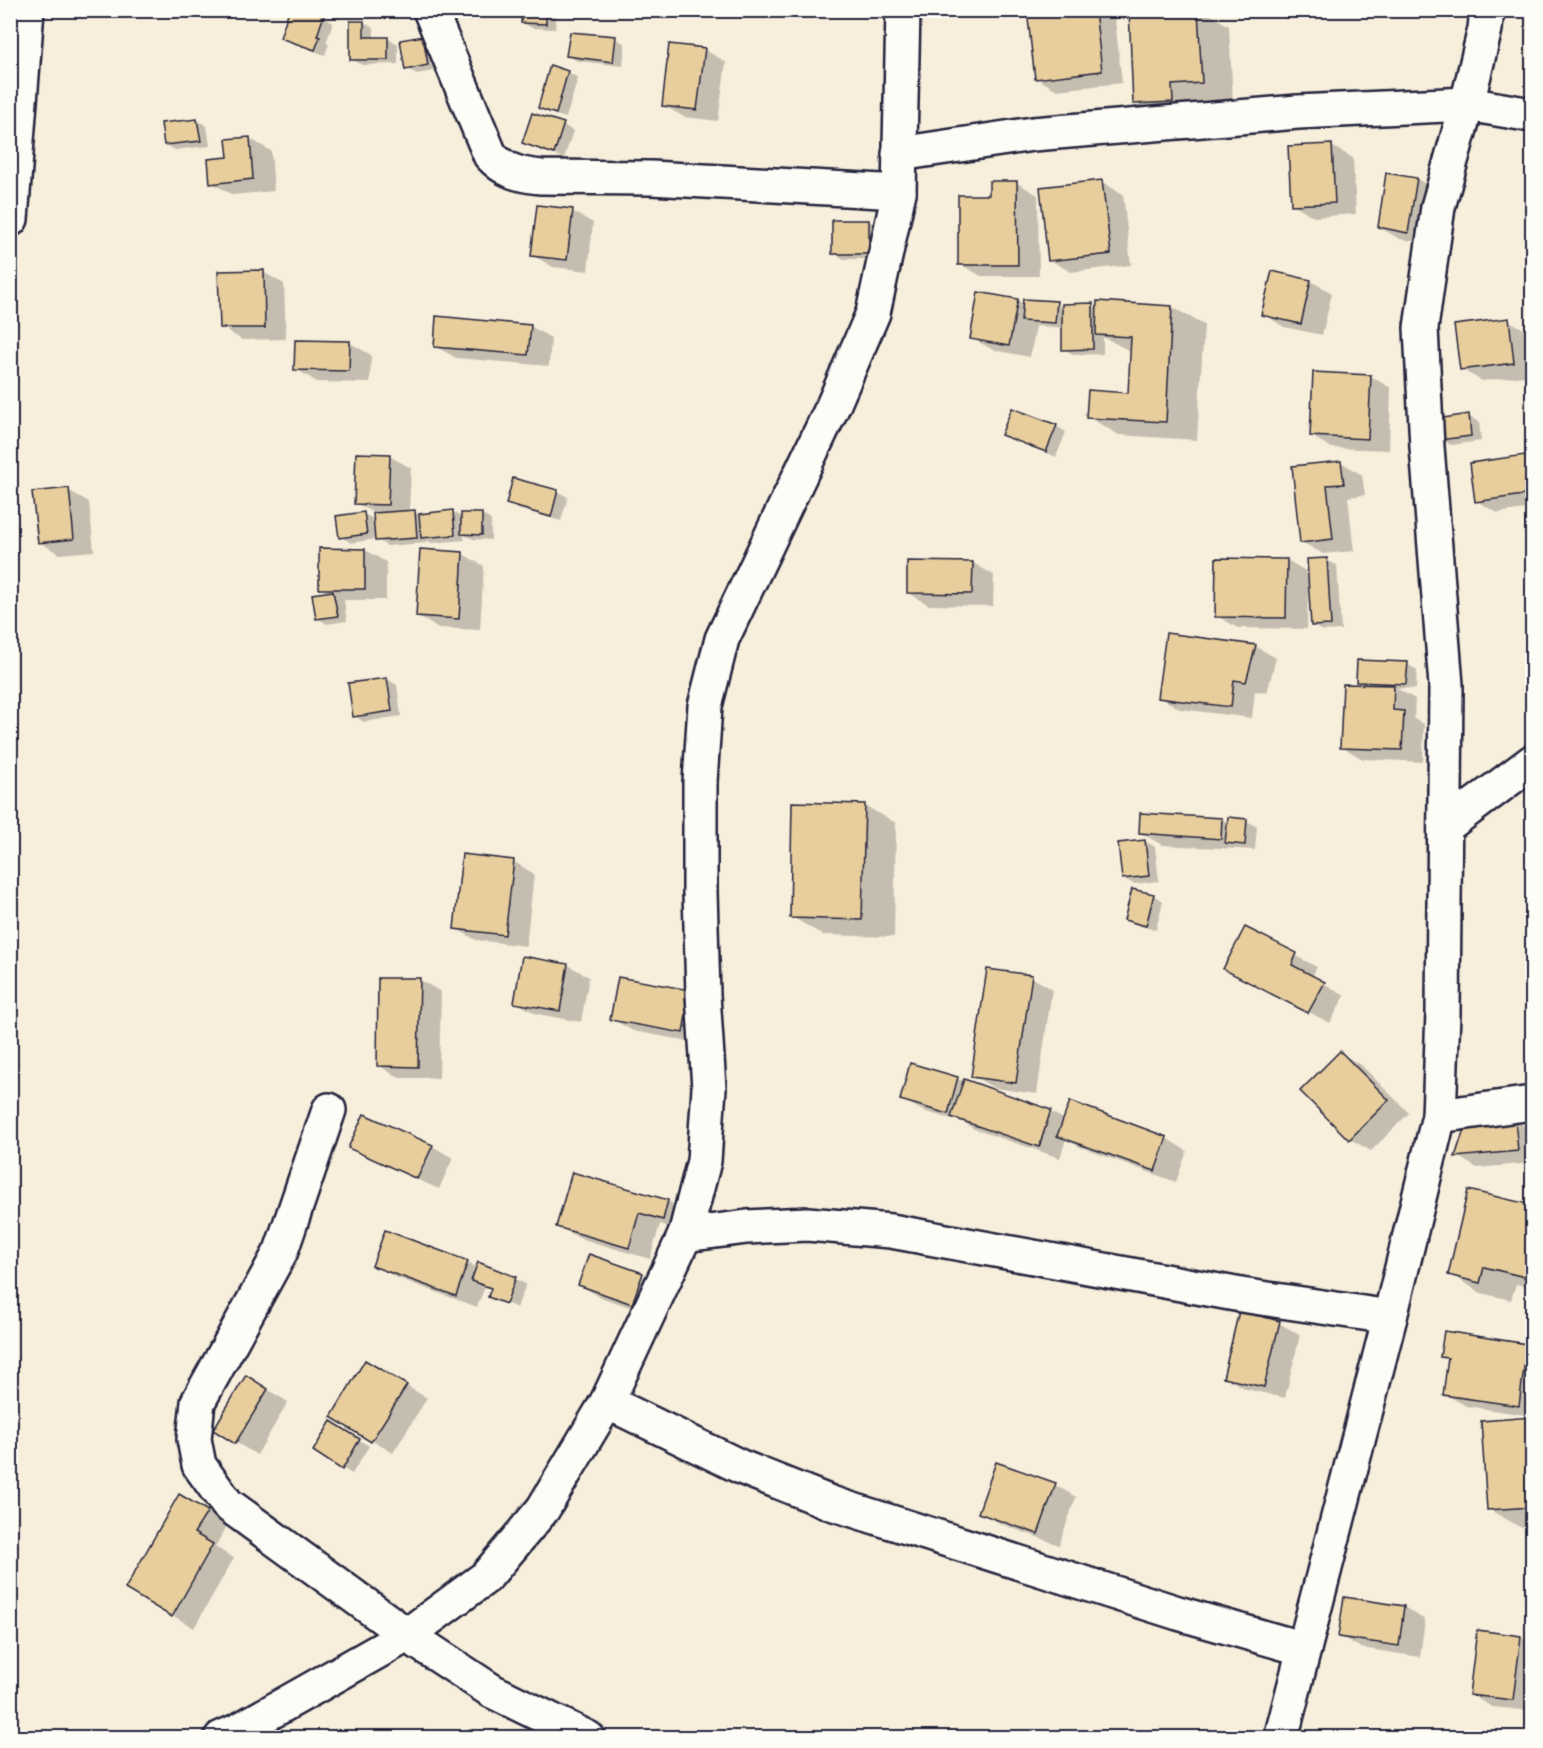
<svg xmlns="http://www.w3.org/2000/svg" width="1543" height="1748" font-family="Itim,sans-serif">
<rect width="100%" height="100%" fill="#f7eedc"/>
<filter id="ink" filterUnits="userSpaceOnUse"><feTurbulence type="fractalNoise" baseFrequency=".0167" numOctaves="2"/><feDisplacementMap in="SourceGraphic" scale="12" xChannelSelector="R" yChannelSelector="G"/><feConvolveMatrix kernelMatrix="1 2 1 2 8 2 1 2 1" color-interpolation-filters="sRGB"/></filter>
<g filter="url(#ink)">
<g fill="#0003">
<path d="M 523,10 L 557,10 L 555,29 L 532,28 L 522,22 Z"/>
<path d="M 1028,10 L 1114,10 L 1122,83 L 1057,90 L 1036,78 Z"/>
<path d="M 1143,10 L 1203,10 L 1229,26 L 1233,101 L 1203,103 L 1204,119 L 1166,121 L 1135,103 Z"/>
<path d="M 323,17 L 333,23 L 326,43 L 329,44 L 325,55 L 292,43 L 282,37 Z"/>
<path d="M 351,22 L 364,22 L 374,28 L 374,38 L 388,38 L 398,44 L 398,64 L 362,65 L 352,59 Z"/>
<path d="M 423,37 L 433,43 L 438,70 L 417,74 L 407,69 Z"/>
<path d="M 615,38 L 625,44 L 623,66 L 578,61 L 568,56 Z"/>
<path d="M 705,50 L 726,62 L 718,121 L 684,117 L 663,105 Z"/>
<path d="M 551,67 L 568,72 L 578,78 L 566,118 L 549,113 L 539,107 Z"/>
<path d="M 197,120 L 207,126 L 210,146 L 175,150 L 165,144 Z"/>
<path d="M 563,125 L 573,131 L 564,158 L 534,148 L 524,142 Z"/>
<path d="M 249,138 L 271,151 L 274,191 L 233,195 L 212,183 Z"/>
<path d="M 1332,146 L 1353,158 L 1356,214 L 1314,217 L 1293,204 Z"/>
<path d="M 1387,174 L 1417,179 L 1438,191 L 1429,244 L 1400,239 L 1379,227 Z"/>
<path d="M 1102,182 L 1123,194 L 1131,265 L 1071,272 L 1050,260 Z"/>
<path d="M 990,183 L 1017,183 L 1038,195 L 1039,276 L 981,276 L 960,264 L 990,196 Z"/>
<path d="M 572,211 L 593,223 L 588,271 L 553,267 L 532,255 Z"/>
<path d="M 869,221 L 879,227 L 878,259 L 844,259 L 833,253 Z"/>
<path d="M 263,272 L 284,284 L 286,339 L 242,340 L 221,327 Z"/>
<path d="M 1311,281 L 1332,293 L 1322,335 L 1284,327 L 1263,314 Z"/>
<path d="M 1017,301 L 1024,304 L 1056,303 L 1063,307 L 1092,305 L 1098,308 L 1099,303 L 1172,307 L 1204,325 L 1197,440 L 1119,435 L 1088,417 L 1130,394 L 1132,352 L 1103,337 L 1103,354 L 1074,355 L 1064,349 L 1063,328 L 1036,326 L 1030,357 L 993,350 L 972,338 Z"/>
<path d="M 1508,320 L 1529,332 L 1532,375 L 1482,381 L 1461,369 Z"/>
<path d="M 530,326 L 551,338 L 549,366 L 456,358 L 435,346 Z"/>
<path d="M 350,343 L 371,355 L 370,383 L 317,382 L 296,369 Z"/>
<path d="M 1370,376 L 1391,388 L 1389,450 L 1332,448 L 1311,436 Z"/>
<path d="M 1468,416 L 1479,422 L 1481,441 L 1451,445 L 1441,439 Z"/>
<path d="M 1056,426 L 1066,432 L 1056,457 L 1003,434 Z"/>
<path d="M 389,456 L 411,468 L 409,512 L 414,512 L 420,515 L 453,512 L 463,518 L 481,514 L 491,520 L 491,540 L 473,539 L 464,535 L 465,540 L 432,543 L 426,540 L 426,543 L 387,546 L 376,539 L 351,543 L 341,537 L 364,514 L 375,520 L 375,514 L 356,503 Z"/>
<path d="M 1525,457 L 1532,461 L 1532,508 L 1498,513 L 1476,501 Z"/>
<path d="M 1341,462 L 1362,475 L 1365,495 L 1348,497 L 1354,551 L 1323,554 L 1302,542 L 1294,467 Z"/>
<path d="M 514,479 L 558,492 L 568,497 L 561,521 L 517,509 L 507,503 Z"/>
<path d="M 68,490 L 89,502 L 94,551 L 60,554 L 39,542 Z"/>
<path d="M 365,550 L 386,562 L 386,600 L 344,600 L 347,621 L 327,624 L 317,618 L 329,593 L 320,588 Z"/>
<path d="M 463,554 L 484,566 L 480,630 L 438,628 L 417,616 Z"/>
<path d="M 1287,560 L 1309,573 L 1326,560 L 1337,565 L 1341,630 L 1322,631 L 1312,625 L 1310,591 L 1308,591 L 1307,629 L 1238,628 L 1217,616 Z"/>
<path d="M 973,563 L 994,575 L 993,606 L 929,605 L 908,593 Z"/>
<path d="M 1255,646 L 1276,658 L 1267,693 L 1255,691 L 1252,718 L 1180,709 L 1159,697 Z"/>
<path d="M 1407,664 L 1417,670 L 1416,689 L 1396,688 L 1415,699 L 1414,719 L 1424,724 L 1423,762 L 1363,759 L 1342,747 L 1366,686 L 1357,681 Z"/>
<path d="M 387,679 L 397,685 L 401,716 L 364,722 L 354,716 Z"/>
<path d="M 864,805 L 896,823 L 894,937 L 823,935 L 792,917 Z"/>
<path d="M 1222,819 L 1229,823 L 1247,821 L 1257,827 L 1255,850 L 1162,845 L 1141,833 Z"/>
<path d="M 1145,841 L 1155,847 L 1159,881 L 1134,884 L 1124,879 Z"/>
<path d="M 513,861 L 534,874 L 526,946 L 476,940 L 455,928 Z"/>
<path d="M 1153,895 L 1163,901 L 1156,930 L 1136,925 L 1126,919 Z"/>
<path d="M 1245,929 L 1317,967 L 1312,977 L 1345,995 L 1330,1023 L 1246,980 Z"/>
<path d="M 523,957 L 568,965 L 589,977 L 581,1022 L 537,1014 L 515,1002 Z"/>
<path d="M 1031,977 L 1052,989 L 1037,1094 L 994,1088 L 973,1076 Z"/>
<path d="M 420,980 L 441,992 L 439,1078 L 399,1078 L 378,1065 Z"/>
<path d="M 690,992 L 704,1044 L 633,1031 L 612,1019 Z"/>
<path d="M 1340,1053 L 1361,1065 L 1409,1113 L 1371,1151 L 1350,1139 Z"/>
<path d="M 911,1065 L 958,1079 L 1051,1112 L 1065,1120 L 1166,1138 L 1187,1151 L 1176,1182 L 1080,1147 L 1066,1139 L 1060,1158 L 974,1129 L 965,1123 L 923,1111 L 902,1099 Z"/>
<path d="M 1515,1120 L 1532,1131 L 1532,1163 L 1477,1168 L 1457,1156 Z"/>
<path d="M 432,1146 L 453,1158 L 439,1189 L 371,1159 L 350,1147 Z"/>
<path d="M 573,1174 L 668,1201 L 689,1214 L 684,1231 L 660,1224 L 650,1259 L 579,1238 L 558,1226 Z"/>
<path d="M 1470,1191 L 1532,1207 L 1532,1288 L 1516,1284 L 1511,1300 L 1481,1293 L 1450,1274 Z"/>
<path d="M 386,1232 L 468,1263 L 478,1268 L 479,1264 L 526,1284 L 517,1308 L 490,1296 L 492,1289 L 485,1287 L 477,1307 L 395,1277 L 374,1265 Z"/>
<path d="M 590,1256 L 642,1275 L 663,1287 L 653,1315 L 600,1297 L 579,1285 Z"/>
<path d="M 1279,1323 L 1300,1335 L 1285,1398 L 1246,1389 L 1225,1377 Z"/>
<path d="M 1527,1345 L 1532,1348 L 1532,1416 L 1466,1406 L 1445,1394 L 1449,1360 L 1442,1356 Z"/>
<path d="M 366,1362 L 427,1398 L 393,1453 L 333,1416 Z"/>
<path d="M 267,1389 L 288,1402 L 257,1455 L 215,1430 Z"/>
<path d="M 1532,1419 L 1532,1526 L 1520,1527 L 1488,1509 L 1483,1422 Z"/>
<path d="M 342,1429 L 369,1446 L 352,1474 L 342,1468 Z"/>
<path d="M 1055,1485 L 1076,1497 L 1059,1545 L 1001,1524 L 980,1512 Z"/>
<path d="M 179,1496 L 228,1524 L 215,1547 L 234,1558 L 194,1628 L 127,1589 Z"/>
<path d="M 1345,1598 L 1404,1607 L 1425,1620 L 1420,1657 L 1361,1648 L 1340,1636 Z"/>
<path d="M 1520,1637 L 1532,1644 L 1532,1711 L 1492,1707 L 1471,1695 Z"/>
</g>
<g fill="#e8ce9d" stroke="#22223b" stroke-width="1.5">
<path d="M 289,10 L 310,10 L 324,15 L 317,36 L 320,37 L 315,50 L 280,38 Z"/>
<path d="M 522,10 L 546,10 L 546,24 L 521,23 Z"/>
<path d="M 1027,10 L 1095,10 L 1102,71 L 1035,79 Z"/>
<path d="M 1129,10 L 1198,10 L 1202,83 L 1172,85 L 1173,102 L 1133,104 Z"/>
<path d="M 350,21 L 364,21 L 364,37 L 388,37 L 388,60 L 350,60 Z"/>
<path d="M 570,32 L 616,36 L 613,62 L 566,56 Z"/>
<path d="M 423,36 L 428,65 L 405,70 L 400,40 Z"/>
<path d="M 669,44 L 705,48 L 697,110 L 662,106 Z"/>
<path d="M 550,65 L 568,71 L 556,114 L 538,108 Z"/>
<path d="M 532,113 L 564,123 L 554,154 L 522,143 Z"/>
<path d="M 197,119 L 201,141 L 164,145 L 161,123 Z"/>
<path d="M 250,137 L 253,179 L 210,184 L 208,159 L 228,157 L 226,139 Z"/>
<path d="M 1332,144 L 1335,203 L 1291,205 L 1288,146 Z"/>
<path d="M 1386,173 L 1417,178 L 1408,233 L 1378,227 Z"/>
<path d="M 1102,180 L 1111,254 L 1048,261 L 1040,187 Z"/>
<path d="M 989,181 L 1017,181 L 1018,265 L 958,265 L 958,195 L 989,195 Z"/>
<path d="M 537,205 L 573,209 L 567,260 L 531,256 Z"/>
<rect x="832" y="220" width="37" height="34"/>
<path d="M 264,270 L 265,328 L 220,328 L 218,271 Z"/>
<path d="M 1272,271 L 1311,280 L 1301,324 L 1261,315 Z"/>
<path d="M 978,292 L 1018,299 L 1009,346 L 970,339 Z"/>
<path d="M 1023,299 L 1057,301 L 1055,323 L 1021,321 Z"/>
<path d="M 1097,301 L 1172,306 L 1166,422 L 1086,418 L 1088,390 L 1128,393 L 1131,337 L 1096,335 Z"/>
<path d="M 1093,303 L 1093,349 L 1062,350 L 1062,304 Z"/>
<path d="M 436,316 L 531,325 L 528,355 L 434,347 Z"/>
<path d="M 1509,318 L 1514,363 L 1460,370 L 1454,325 Z"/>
<path d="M 295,340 L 350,341 L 349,371 L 294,370 Z"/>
<path d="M 1313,372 L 1371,375 L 1368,439 L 1310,436 Z"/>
<path d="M 1012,408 L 1057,425 L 1046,452 L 1001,435 Z"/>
<path d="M 1469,414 L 1471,436 L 1439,440 L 1437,419 Z"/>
<path d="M 356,453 L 390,454 L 388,505 L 354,504 Z"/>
<path d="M 1525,455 L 1530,494 L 1475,502 L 1470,463 Z"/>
<path d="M 1341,461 L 1344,484 L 1327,485 L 1333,539 L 1300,543 L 1292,466 Z"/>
<path d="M 513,478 L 558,490 L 551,517 L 506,504 Z"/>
<path d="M 69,488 L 74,539 L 38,543 L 32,492 Z"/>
<path d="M 415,510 L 417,538 L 375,541 L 373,513 Z"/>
<path d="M 453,510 L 455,535 L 421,538 L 419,514 Z"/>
<path d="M 364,512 L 367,534 L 339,538 L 336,516 Z"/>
<path d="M 461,513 L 482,513 L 482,535 L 461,534 Z"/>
<path d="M 319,548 L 365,549 L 365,589 L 319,589 Z"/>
<path d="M 420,549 L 463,552 L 459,619 L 416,616 Z"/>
<path d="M 1216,558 L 1287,559 L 1286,618 L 1215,617 Z"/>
<path d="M 1327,558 L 1331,625 L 1311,626 L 1307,559 Z"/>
<path d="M 907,561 L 973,562 L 972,594 L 907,593 Z"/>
<path d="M 333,591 L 338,616 L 316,619 L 312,594 Z"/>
<path d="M 1166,633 L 1256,645 L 1246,682 L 1234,680 L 1231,707 L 1157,698 Z"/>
<path d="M 1357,660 L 1408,662 L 1406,684 L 1356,682 Z"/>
<path d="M 387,678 L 392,711 L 353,717 L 348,683 Z"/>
<path d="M 1343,684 L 1394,685 L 1393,710 L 1404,711 L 1402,750 L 1340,748 Z"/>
<path d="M 792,802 L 865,804 L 862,920 L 790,918 Z"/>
<path d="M 1140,813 L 1222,818 L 1221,839 L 1139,833 Z"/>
<path d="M 1228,817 L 1247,819 L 1245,845 L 1225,843 Z"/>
<path d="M 1145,840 L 1149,876 L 1122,879 L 1118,843 Z"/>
<path d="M 462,854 L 514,860 L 505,935 L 454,929 Z"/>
<path d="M 1132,889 L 1154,894 L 1146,926 L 1124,920 Z"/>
<path d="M 1245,927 L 1297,953 L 1292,965 L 1325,982 L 1308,1013 L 1223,969 Z"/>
<path d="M 522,956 L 568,964 L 560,1011 L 514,1003 Z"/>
<path d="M 987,969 L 1032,975 L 1016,1083 L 971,1077 Z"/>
<path d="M 618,977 L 690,990 L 683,1033 L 610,1020 Z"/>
<path d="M 378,978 L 420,978 L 418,1067 L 377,1066 Z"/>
<path d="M 1340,1051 L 1389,1100 L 1349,1140 L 1300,1091 Z"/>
<path d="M 910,1063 L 958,1077 L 948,1114 L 900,1100 Z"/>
<path d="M 964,1079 L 1051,1110 L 1039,1147 L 951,1117 Z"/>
<path d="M 1070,1101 L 1167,1137 L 1155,1171 L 1057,1136 Z"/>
<path d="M 364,1114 L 433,1145 L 417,1179 L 348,1148 Z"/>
<path d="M 1515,1119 L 1518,1151 L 1455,1157 L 1466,1123 Z"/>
<path d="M 572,1172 L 668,1200 L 663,1220 L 639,1213 L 629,1248 L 556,1227 Z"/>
<path d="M 1468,1190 L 1532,1205 L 1532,1263 L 1529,1278 L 1484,1267 L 1480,1283 L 1448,1275 Z"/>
<path d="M 385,1230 L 468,1261 L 456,1296 L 372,1266 Z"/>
<path d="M 589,1254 L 643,1273 L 632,1304 L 578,1285 Z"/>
<path d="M 478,1262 L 516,1277 L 506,1304 L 488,1297 L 491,1288 L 471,1281 Z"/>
<path d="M 1239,1311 L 1280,1321 L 1264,1387 L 1223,1378 Z"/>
<path d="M 1444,1331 L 1527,1344 L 1519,1406 L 1443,1395 L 1448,1358 L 1440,1357 Z"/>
<path d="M 365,1360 L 407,1385 L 371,1442 L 331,1417 Z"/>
<path d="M 246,1375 L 268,1389 L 235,1444 L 213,1430 Z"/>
<path d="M 1532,1417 L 1532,1507 L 1487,1510 L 1481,1421 Z"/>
<path d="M 331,1421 L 360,1439 L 342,1470 L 313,1451 Z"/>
<path d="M 996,1462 L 1056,1483 L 1038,1534 L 978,1513 Z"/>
<path d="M 179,1494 L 208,1511 L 194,1533 L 213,1544 L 172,1617 L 125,1589 Z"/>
<path d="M 1344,1597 L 1404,1606 L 1399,1646 L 1338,1637 Z"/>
<path d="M 1477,1630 L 1521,1636 L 1513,1700 L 1469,1695 Z"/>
</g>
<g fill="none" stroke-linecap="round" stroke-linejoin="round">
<g stroke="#22223b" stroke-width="38">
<g id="minor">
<path d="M 430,10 L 490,155 C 504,171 520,175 541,177 L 651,178 L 899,192"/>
<path d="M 899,154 L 1033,134 L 1298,112 L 1467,104 L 1532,115"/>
<path d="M 11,219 L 27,10"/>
<path d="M 1445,827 L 1532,762"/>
<path d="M 329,1110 L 281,1251 L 198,1402 L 194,1439 L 199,1465 L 227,1504 L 407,1635 L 492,1691 L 588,1738"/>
<path d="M 1439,1116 L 1532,1103"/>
<path d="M 685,1235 L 747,1227 L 807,1224 L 891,1231 L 1241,1295 L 1390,1317"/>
<path d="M 607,1402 L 741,1467 L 831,1503 L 1178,1613 L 1304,1649"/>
<path d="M 221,1738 L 239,1730 L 407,1635 L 486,1577 L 543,1509 L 607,1402 L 685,1235 L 704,1161 L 709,1088 L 703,995 L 700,892 L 700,782 L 705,706 L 722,639 L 833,406 L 873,313 L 899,192 L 903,10"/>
<path d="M 1281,1738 L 1390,1317 L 1439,1116 L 1443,1013 L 1446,685 L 1427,447 L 1421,328 L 1438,207 L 1467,104 L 1485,29 L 1487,10"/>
</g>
</g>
<use href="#minor" stroke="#fdfcf7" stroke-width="33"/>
</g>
</g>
<rect width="1543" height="1748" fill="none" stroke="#fdfcf7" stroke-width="36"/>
<rect x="18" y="18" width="1507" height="1712" fill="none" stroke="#22223b" stroke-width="2" filter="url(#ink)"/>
</svg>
